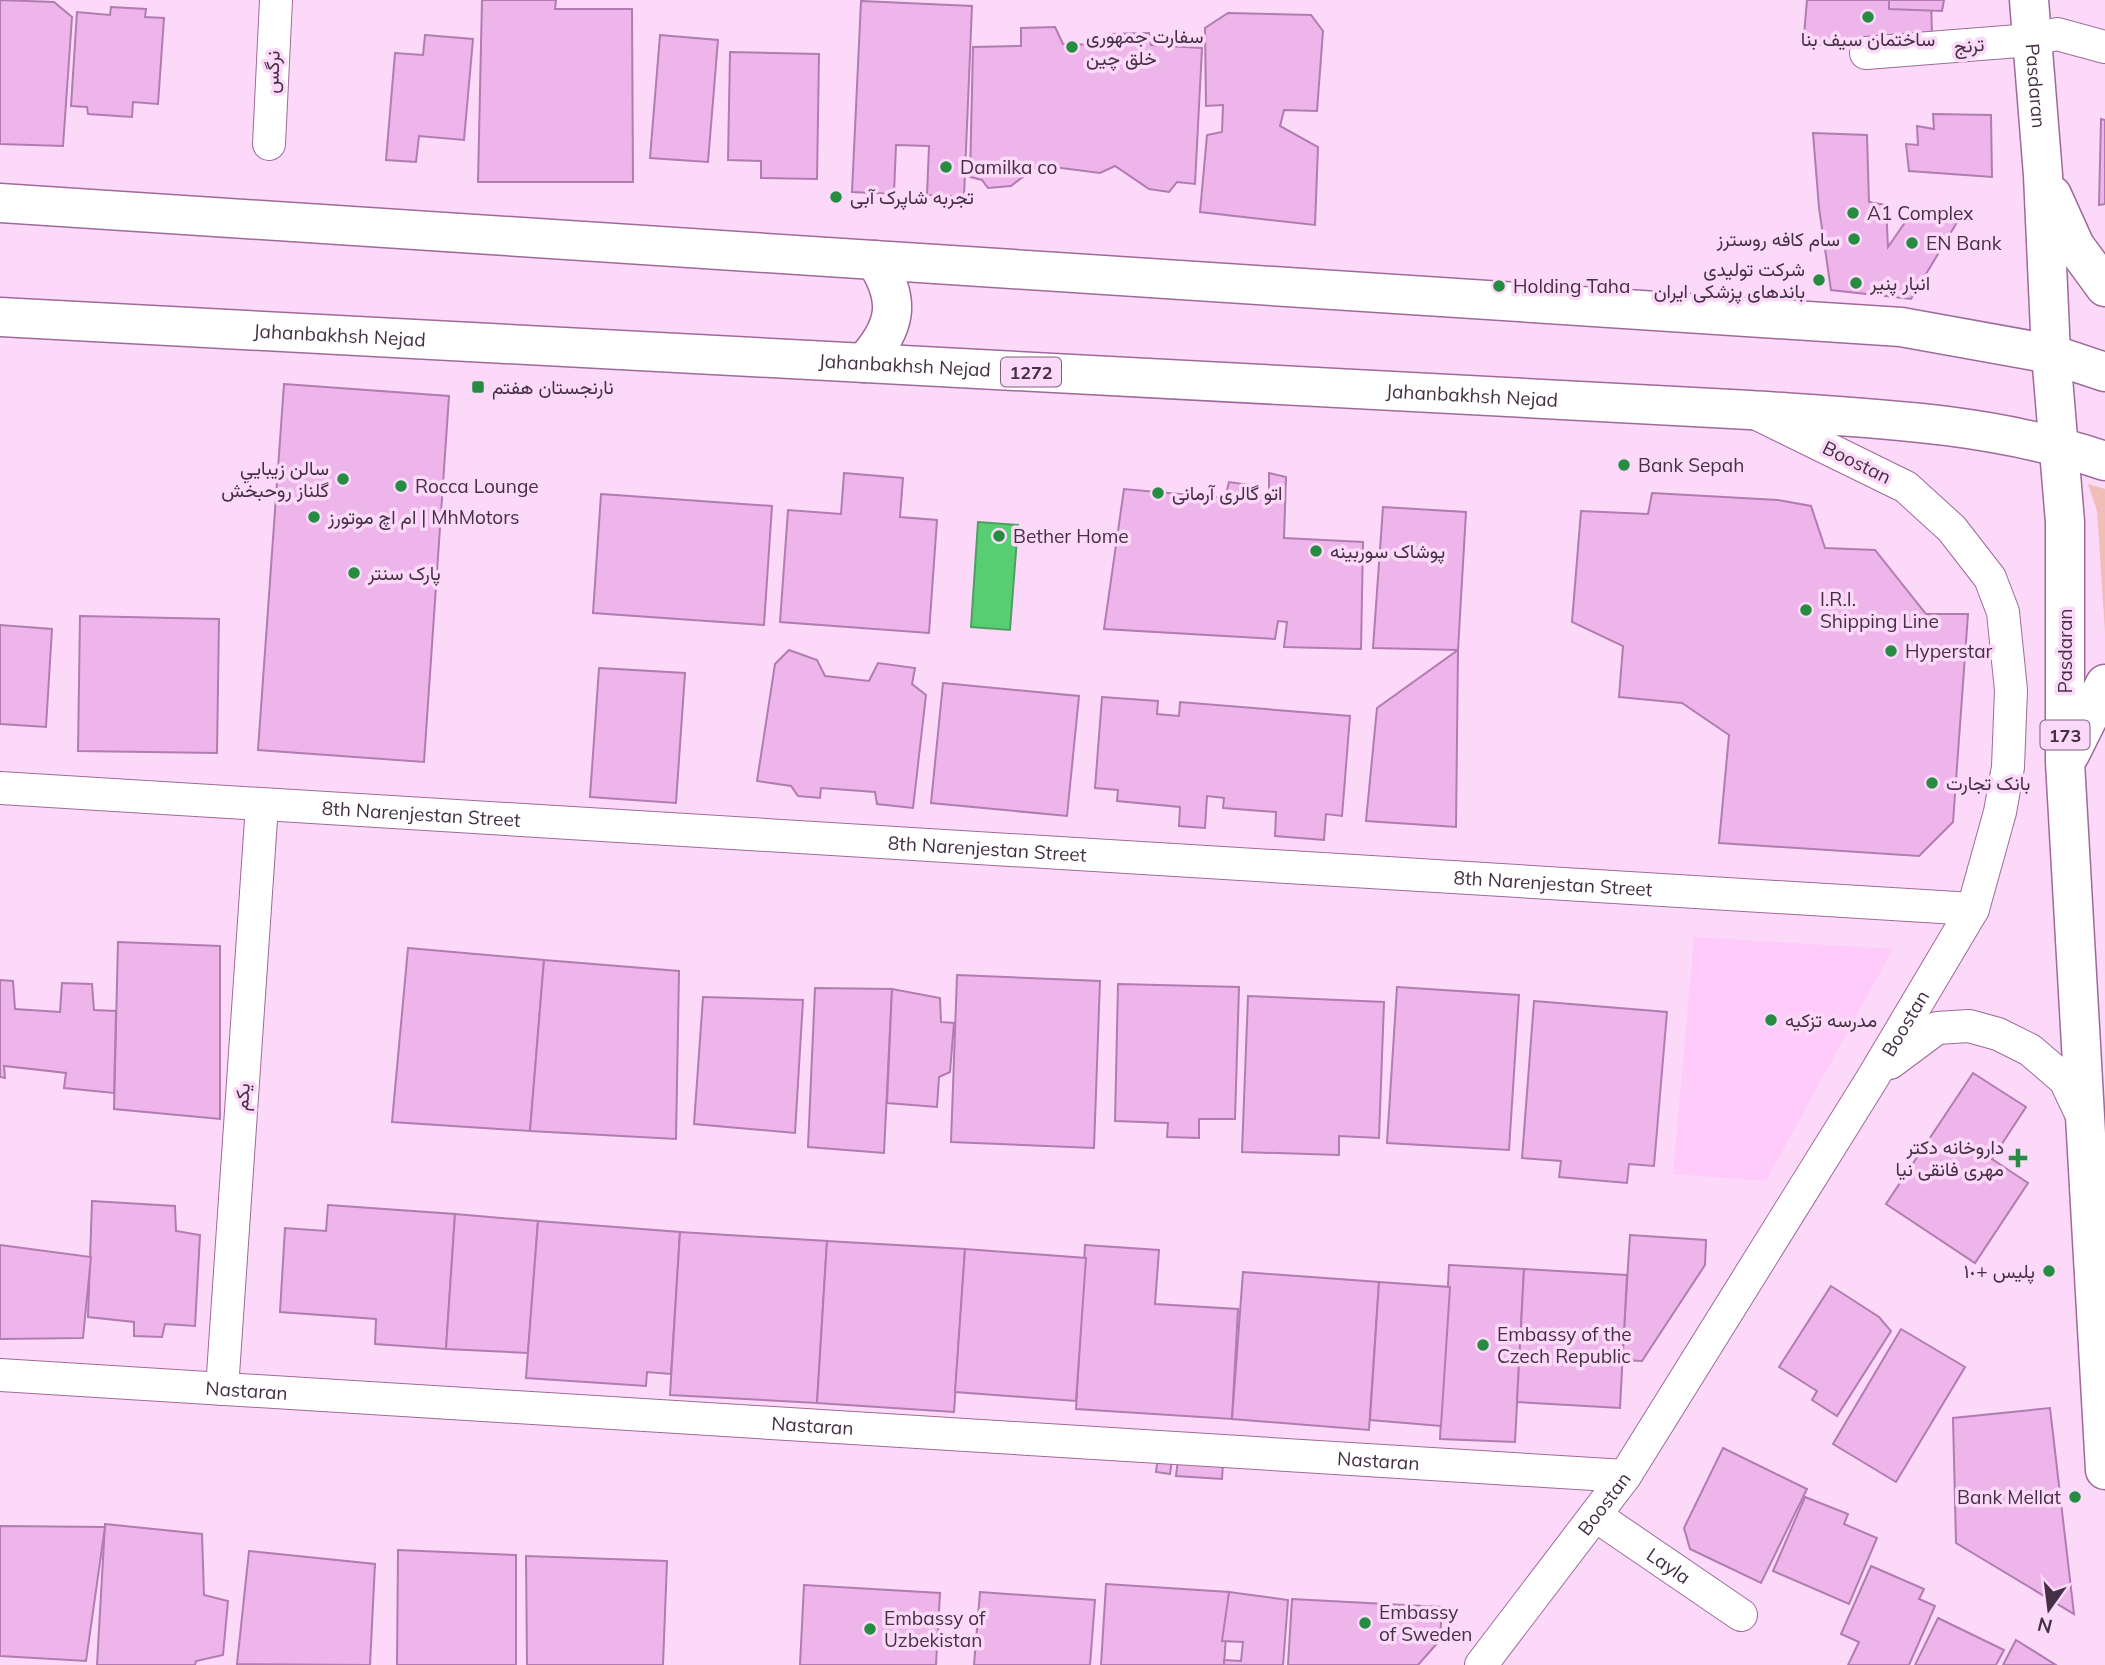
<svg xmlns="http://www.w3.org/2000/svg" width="2105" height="1665" font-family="Mulish,Vazirmatn,sans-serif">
<rect width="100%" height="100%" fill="#fcd9f9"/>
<path fill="#fecbfa" d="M 1694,937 L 1893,949 L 1766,1181 L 1673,1174 Z"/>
<path fill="#f0beb7" d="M 2088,484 L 2105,489 L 2105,632 L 2097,511 Z"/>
<path fill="#56ce71" stroke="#519e64" stroke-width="2" d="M 978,522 L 1018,525 L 1010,630 L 971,627 Z"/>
<g fill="#eeb5ea" stroke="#b17caf" stroke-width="2">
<path d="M 0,0 L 54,2 L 72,17 L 63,146 L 0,144 Z"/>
<path d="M 482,0 L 556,0 L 555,9 L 632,9 L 633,182 L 478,182 Z"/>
<path d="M 1807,0 L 1931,0 L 1932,34 L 1803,46 Z"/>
<path d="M 1889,0 L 1944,0 L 1942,11 L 1889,9 Z"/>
<path d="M 861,1 L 972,6 L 964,197 L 927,195 L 929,146 L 896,145 L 894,194 L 852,192 Z"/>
<path d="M 111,7 L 146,9 L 145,17 L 164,18 L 158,104 L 133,102 L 132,117 L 88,114 L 87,107 L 71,106 L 77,12 L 110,15 Z"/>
<path d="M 1228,13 L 1311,15 L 1323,31 L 1317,111 L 1284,110 L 1280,126 L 1318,147 L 1315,225 L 1200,212 L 1207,135 L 1222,132 L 1223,105 L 1206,106 L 1205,28 Z"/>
<path d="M 1055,27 L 1063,44 L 1104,45 L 1109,34 L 1149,33 L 1151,45 L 1202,48 L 1195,184 L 1177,182 L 1169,192 L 1149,189 L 1115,166 L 1100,173 L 1038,165 L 1011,186 L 988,188 L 982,180 L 970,177 L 973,47 L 1021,46 L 1021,28 Z"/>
<path d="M 425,35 L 473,39 L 464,140 L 419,136 L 416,162 L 386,160 L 395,53 L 423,55 Z"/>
<path d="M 660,35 L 718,40 L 708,162 L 650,158 Z"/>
<path d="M 730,52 L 819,54 L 817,179 L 761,178 L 761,161 L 728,160 Z"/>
<path d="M 1933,114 L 1991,115 L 1992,177 L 1909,171 L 1906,144 L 1918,145 L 1917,126 L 1934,129 Z"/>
<path d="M 2101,119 L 2105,120 L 2105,204 L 2099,205 Z"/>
<path d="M 1813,133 L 1867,135 L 1869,202 L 1886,205 L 1888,247 L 1915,208 L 1959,219 L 1911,299 L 1831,290 L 1819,208 Z"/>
<path d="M 284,384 L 449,396 L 424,762 L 258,750 Z"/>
<path d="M 844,473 L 903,478 L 900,517 L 937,520 L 929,633 L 780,622 L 788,510 L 841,514 Z"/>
<path d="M 1269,473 L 1286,477 L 1284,538 L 1363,542 L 1361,649 L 1284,647 L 1287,622 L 1278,621 L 1275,639 L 1104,629 L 1124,489 L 1225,498 L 1229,482 L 1258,486 L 1258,495 L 1269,498 Z"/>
<path d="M 1652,493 L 1778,500 L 1811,506 L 1825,548 L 1875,550 L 1926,614 L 1968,614 L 1953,822 L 1919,856 L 1719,843 L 1729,735 L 1682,703 L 1619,697 L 1623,646 L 1572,622 L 1581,511 L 1648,514 Z"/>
<path d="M 601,494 L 772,506 L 764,625 L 593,613 Z"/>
<path d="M 1383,507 L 1466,512 L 1458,650 L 1373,648 Z"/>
<path d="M 80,616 L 219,619 L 217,753 L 78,751 Z"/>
<path d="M 0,625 L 52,629 L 46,727 L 0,724 Z"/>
<path d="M 789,650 L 817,660 L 825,676 L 869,681 L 878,663 L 915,668 L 912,684 L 926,695 L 913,808 L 877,804 L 875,792 L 821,788 L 820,798 L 798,796 L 791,786 L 757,781 L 775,664 Z"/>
<path d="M 1458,650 L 1456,827 L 1366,821 L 1377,708 Z"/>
<path d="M 599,668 L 685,673 L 676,803 L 590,797 Z"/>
<path d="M 943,683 L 1079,696 L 1067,816 L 931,803 Z"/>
<path d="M 1102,697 L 1158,701 L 1157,714 L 1179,716 L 1180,702 L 1350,716 L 1342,816 L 1326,814 L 1324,840 L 1275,836 L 1276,812 L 1223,808 L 1224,798 L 1207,796 L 1205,828 L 1179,826 L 1180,807 L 1117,801 L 1118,790 L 1095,788 Z"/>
<path d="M 118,942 L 220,946 L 220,1119 L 114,1109 Z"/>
<path d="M 408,948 L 544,960 L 530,1131 L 392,1122 Z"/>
<path d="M 544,960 L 679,971 L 676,1139 L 530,1131 Z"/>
<path d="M 957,975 L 1100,981 L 1094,1148 L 951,1142 Z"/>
<path d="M 0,980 L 13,981 L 15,1009 L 60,1012 L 62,983 L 92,984 L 94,1010 L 116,1011 L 114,1093 L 64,1088 L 66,1073 L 4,1066 L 5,1078 L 0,1077 Z"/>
<path d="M 1118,984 L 1239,987 L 1235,1119 L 1199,1119 L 1199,1138 L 1167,1137 L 1168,1123 L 1115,1121 Z"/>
<path d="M 1397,987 L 1519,995 L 1509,1150 L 1387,1143 Z"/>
<path d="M 815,988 L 892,989 L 884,1153 L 808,1147 Z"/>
<path d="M 892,989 L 940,998 L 941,1022 L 954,1023 L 950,1072 L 939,1077 L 937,1107 L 887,1103 Z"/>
<path d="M 1248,996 L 1384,1002 L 1379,1138 L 1339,1136 L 1339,1155 L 1242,1152 Z"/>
<path d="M 703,997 L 803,1000 L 795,1133 L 694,1124 Z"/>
<path d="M 1534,1001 L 1667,1012 L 1654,1166 L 1629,1164 L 1627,1183 L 1559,1177 L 1561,1161 L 1522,1158 Z"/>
<path d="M 1973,1073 L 2026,1107 L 1992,1159 L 2028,1183 L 1975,1263 L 1886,1204 Z"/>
<path d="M 92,1201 L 175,1206 L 176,1231 L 200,1235 L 195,1326 L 165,1324 L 162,1337 L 134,1336 L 134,1322 L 88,1317 Z"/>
<path d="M 328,1205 L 455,1214 L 446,1349 L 375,1344 L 376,1319 L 280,1312 L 285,1228 L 326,1231 Z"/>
<path d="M 455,1214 L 538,1221 L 528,1353 L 446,1349 Z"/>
<path d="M 538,1221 L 680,1232 L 671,1374 L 647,1372 L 646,1386 L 526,1378 Z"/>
<path d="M 680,1232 L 827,1241 L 817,1403 L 670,1395 Z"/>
<path d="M 1630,1235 L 1706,1240 L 1705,1265 L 1642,1361 L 1622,1360 Z"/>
<path d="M 827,1241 L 965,1249 L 954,1412 L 817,1403 Z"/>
<path d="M 0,1245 L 91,1257 L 83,1338 L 0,1339 Z"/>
<path d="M 1085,1245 L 1159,1250 L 1155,1304 L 1238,1309 L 1232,1419 L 1076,1409 Z"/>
<path d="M 965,1249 L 1086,1258 L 1076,1401 L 955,1392 Z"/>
<path d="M 1449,1265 L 1524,1269 L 1515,1442 L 1440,1439 Z"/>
<path d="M 1524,1269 L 1627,1275 L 1620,1408 L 1517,1402 Z"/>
<path d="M 1243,1272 L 1379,1282 L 1369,1430 L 1232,1419 Z"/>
<path d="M 1379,1282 L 1450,1287 L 1441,1426 L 1370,1420 Z"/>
<path d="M 1831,1286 L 1879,1317 L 1891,1331 L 1837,1416 L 1812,1400 L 1817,1391 L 1779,1367 Z"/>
<path d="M 1901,1329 L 1965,1367 L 1896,1482 L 1833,1444 Z"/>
<path d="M 2050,1408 L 2074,1614 L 1956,1543 L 1953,1418 Z"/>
<path d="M 1723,1448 L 1807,1489 L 1761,1583 L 1690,1549 L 1684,1528 Z"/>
<path d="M 1158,1457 L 1172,1460 L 1170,1474 L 1156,1472 Z"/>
<path d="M 1178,1459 L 1223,1463 L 1222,1479 L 1176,1476 Z"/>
<path d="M 1805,1497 L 1848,1514 L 1844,1524 L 1877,1538 L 1849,1604 L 1773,1571 Z"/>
<path d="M 105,1524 L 202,1534 L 204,1595 L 228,1601 L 223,1655 L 196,1661 L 195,1665 L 97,1665 Z"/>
<path d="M 0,1526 L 105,1527 L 86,1661 L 0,1656 Z"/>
<path d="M 398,1550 L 516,1555 L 516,1665 L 397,1665 Z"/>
<path d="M 249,1551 L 375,1564 L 370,1665 L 237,1664 Z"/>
<path d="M 526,1556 L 667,1561 L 663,1665 L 527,1665 Z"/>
<path d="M 1871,1566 L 1924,1589 L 1919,1599 L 1935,1606 L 1909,1665 L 1848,1665 L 1859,1642 L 1841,1634 Z"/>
<path d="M 1106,1584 L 1229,1592 L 1224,1665 L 1101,1665 Z"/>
<path d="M 804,1585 L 940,1593 L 936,1665 L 800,1665 Z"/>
<path d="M 980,1592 L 1095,1600 L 1090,1665 L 974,1665 Z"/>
<path d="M 1229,1592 L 1288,1600 L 1283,1665 L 1224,1665 L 1224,1660 L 1241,1661 L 1243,1642 L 1222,1641 Z"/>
<path d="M 1292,1599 L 1442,1607 L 1440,1640 L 1418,1665 L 1288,1665 Z"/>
<path d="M 1938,1618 L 2004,1650 L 1996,1665 L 1915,1665 Z"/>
<path d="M 2016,1640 L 2056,1665 L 2003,1665 Z"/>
</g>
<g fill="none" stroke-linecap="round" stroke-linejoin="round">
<g stroke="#9e6a9b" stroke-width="34">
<g id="minor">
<path d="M 1866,53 L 2031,40 L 2057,34 L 2105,47"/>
<path d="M 269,144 L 276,0"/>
<path id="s1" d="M 0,788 L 1973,909"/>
<path d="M 1890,1063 L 1937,1028 L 1969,1026 L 1998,1034 L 2030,1050 L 2065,1080 L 2082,1116"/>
<path id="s2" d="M 0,1375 L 1625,1476"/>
<path d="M 222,1389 L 262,805"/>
<path id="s3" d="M 1596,1516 L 1741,1615"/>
<path id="s4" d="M 1481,1665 L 1625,1476 L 1872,1079 L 1973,909 L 2000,812 L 2008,767 L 2011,690 L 2003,612 L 1990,578 L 1952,529 L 1906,487 L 1757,414"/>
</g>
</g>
<g stroke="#9e6a9b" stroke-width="41">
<g id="primary">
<path id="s5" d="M 2029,0 L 2043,175 L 2051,354 L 2065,522 L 2065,762 L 2105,1470"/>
<path d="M 2052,195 L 2075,246 L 2105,287"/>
<path d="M 0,203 L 1901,327 L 2051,354 L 2105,372"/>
<path id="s6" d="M 0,317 L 1750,410 C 1869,418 1991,422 2105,461"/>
<path d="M 864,363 C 896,328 902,301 875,260"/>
<path d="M 2070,754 L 2105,684"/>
</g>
</g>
<use href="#minor" stroke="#fff" stroke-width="32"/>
<use href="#primary" stroke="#fff" stroke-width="38"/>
</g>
<g fill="#258c42" stroke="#fcd9f9" stroke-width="2.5">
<circle cx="1868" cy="17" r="7"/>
<circle cx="1072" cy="47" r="7"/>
<circle cx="946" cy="167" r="7"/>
<circle cx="836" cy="197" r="7"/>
<circle cx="1853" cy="213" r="7"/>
<circle cx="1854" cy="239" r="7"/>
<circle cx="1912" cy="243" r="7"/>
<circle cx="1819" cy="280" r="7"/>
<circle cx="1856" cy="283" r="7"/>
<circle cx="1499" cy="286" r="7"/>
<rect x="471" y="380" width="14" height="14" rx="3.5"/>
<circle cx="1624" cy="465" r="7"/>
<circle cx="343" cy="479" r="7"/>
<circle cx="401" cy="486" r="7"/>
<circle cx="1158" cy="493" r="7"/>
<circle cx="314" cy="517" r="7"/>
<circle cx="999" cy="536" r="7"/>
<circle cx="1316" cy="551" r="7"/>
<circle cx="354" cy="573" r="7"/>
<circle cx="1806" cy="610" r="7"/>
<circle cx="1891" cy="651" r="7"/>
<circle cx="1932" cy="783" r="7"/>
<circle cx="1771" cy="1020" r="7"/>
<path d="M2014.5 1147.5h7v7h7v7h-7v7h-7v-7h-7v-7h7z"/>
<circle cx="2049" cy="1271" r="7"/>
<circle cx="1483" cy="1345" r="7"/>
<circle cx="2075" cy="1497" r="7"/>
<circle cx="1365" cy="1623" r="7"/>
<circle cx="870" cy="1629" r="7"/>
</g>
<g text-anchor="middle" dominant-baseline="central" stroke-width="7" stroke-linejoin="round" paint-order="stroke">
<g fill="#fcd9f9" stroke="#7c627a" stroke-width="2">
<rect x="1001" y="357.5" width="60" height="29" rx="5"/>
<rect x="2040.5" y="720.5" width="49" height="29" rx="5"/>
</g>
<g font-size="18" font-weight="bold" fill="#452f44">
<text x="1031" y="372">1272</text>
<text x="2065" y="735">173</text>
</g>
<g font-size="19" fill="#452f44" stroke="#fcd9f9" text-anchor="start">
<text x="1086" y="36">سفارت جمهوری<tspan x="1086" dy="22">خلق چین</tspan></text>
<text x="1868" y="39" text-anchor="middle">ساختمان سیف بنا</text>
<text x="960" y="167">Damilka co</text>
<text x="850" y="197">تجربه شاپرک آبی</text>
<text x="1867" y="213">A1 Complex</text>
<text x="1840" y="239" text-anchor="end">سام کافه روسترز</text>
<text x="1926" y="243">EN Bank</text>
<text x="1805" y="269" text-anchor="end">شرکت تولیدی<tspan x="1805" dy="22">باندهای پزشکی ایران</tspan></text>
<text x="1870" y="283">انبار پنیر</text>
<text x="1513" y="286">Holding Taha</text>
<text x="492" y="387">نارنجستان هفتم</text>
<text x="1638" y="465">Bank Sepah</text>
<text x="329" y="468" text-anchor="end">سالن زيبايي<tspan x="329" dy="22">گلناز روحبخش</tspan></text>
<text x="415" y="486">Rocca Lounge</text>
<text x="1172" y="493">اتو گالری آرمانی</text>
<text x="328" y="517">ام اچ موتورز | MhMotors</text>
<text x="1013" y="536">Bether Home</text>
<text x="1330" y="551">پوشاک سوربینه</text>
<text x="368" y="573">پارک سنتر</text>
<text x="1820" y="599">I.R.I.<tspan x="1820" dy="22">Shipping Line</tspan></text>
<text x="1905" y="651">Hyperstar</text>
<text x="1946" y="783">بانک تجارت</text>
<text x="1785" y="1020">مدرسه تزکیه</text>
<text x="2004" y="1147" text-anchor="end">داروخانه دکتر<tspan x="2004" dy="22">مهری فانقی نیا</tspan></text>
<text x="2035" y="1271" text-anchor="end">پلیس +١٠</text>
<text x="1497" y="1334">Embassy of the<tspan x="1497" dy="22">Czech Republic</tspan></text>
<text x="2061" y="1497" text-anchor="end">Bank Mellat</text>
<text x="1379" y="1612">Embassy<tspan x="1379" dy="22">of Sweden</tspan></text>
<text x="884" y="1618">Embassy of<tspan x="884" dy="22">Uzbekistan</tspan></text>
</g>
<g font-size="19" fill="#452f44" stroke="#fcd9f9">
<text transform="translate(1969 45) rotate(-5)">ترنج</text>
<text transform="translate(272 72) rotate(-88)">نرگس</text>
<text stroke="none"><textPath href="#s5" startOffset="86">Pasdaran</textPath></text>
<text stroke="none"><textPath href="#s6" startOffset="340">Jahanbakhsh Nejad</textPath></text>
<text stroke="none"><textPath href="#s6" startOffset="906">Jahanbakhsh Nejad</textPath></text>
<text stroke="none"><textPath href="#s6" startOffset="1474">Jahanbakhsh Nejad</textPath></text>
<text transform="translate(1857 462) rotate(26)">Boostan</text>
<text transform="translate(2065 651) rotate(-90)">Pasdaran</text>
<text stroke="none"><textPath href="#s1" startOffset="422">8th Narenjestan Street</textPath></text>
<text stroke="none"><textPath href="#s1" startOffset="989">8th Narenjestan Street</textPath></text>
<text stroke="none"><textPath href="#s1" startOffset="1556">8th Narenjestan Street</textPath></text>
<text stroke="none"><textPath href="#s4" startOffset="770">Boostan</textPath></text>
<text transform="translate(242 1097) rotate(-86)">یکم</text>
<text stroke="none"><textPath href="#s2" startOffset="247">Nastaran</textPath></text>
<text stroke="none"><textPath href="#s2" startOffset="814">Nastaran</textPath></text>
<text stroke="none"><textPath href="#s2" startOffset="1381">Nastaran</textPath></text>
<text stroke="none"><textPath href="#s4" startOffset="203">Boostan</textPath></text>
<text stroke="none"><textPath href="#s3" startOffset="88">Layla</textPath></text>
</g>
</g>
<g transform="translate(2049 1609) rotate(194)" stroke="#fcd9f9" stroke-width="5" paint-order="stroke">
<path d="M0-5L12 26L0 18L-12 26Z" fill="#452f44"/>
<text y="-10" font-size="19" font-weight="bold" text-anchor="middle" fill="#452f44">N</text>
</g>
</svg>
